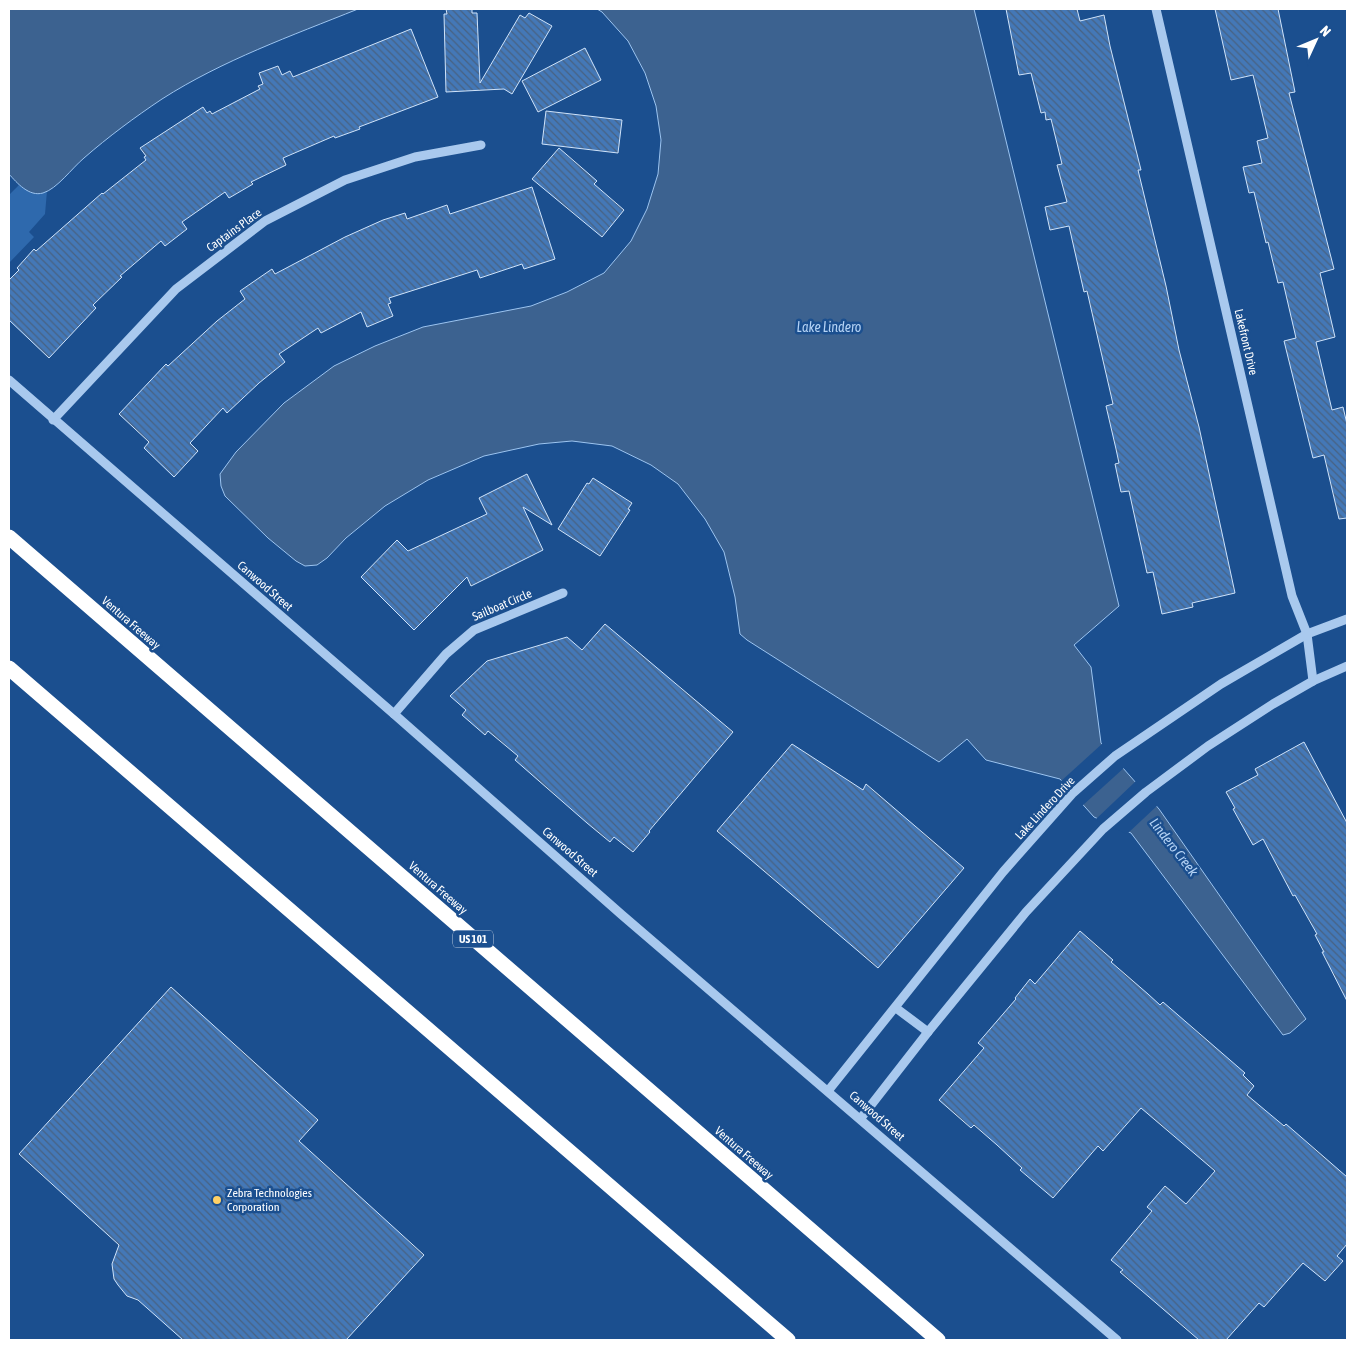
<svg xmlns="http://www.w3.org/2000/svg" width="1356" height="1349" font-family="'Asap Condensed',sans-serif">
<defs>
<pattern id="building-back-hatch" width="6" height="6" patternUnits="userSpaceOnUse" patternTransform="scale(1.25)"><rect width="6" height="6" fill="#4478b7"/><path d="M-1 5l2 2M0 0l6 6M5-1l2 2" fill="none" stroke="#486282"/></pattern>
</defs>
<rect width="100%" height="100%" fill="#1b4f8f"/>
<path fill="#2e69ad" d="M 19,185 C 29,191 36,196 47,191 L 45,214 L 29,232 L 34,237 L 9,263 L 9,195 Z"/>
<g fill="#3c6290" stroke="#9cc4f0">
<path d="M 9,9 L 358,9 C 291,36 223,60 162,99 C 135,117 108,137 84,158 C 72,168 57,189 43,193 C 29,197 17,183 9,174 Z"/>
<path d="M 597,9 L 974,9 L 1119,606 L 1074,645 L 1091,667 L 1101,743 L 1159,809 L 1306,1019 L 1290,1033 L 1283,1035 L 1131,833 L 1094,817 L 1060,779 L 986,760 L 967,739 L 939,762 L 747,640 L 740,634 L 735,597 L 724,552 L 705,519 L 678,484 L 651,465 L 612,446 L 572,441 L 539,444 L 484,456 L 428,480 L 385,506 L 346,538 L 327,558 L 317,565 L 305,566 L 296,561 L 268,538 L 225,496 L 221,486 L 220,474 L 236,452 L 284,403 L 334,366 L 375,346 L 423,327 L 531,306 L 567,292 L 604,273 L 631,241 L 647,209 L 658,174 L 661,140 L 656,106 L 645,73 L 628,41 L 602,12 Z"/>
</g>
<g fill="#1b4f8f">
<path d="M 1103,743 L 1125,767 L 1082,806 L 1060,782 Z"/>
<path d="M 1136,781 L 1158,805 L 1127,834 L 1095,820 Z"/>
</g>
<g fill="url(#building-back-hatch)" stroke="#cfe3fa">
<path d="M 446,9 L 472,9 L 472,13 L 477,13 L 480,83 L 520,15 L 525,18 L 529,13 L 552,26 L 512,94 L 504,89 L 446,92 L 444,14 L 447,14 Z"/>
<path d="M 1006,9 L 1077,9 L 1080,21 L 1104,15 L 1110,46 L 1141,170 L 1138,170 L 1166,286 L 1179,350 L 1199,427 L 1235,593 L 1192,603 L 1193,607 L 1162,614 L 1153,572 L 1147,573 L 1129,491 L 1121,492 L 1115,464 L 1119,463 L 1116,449 L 1106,406 L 1113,404 L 1087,291 L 1084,292 L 1069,226 L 1050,230 L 1045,207 L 1067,202 L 1057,165 L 1062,164 L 1051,119 L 1046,120 L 1045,112 L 1041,113 L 1031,73 L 1019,75 Z"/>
<path d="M 1215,9 L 1278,9 L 1295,92 L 1289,93 L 1334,269 L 1320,273 L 1335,337 L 1316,342 L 1332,410 L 1343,407 L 1347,424 L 1347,518 L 1339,519 L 1324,455 L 1313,458 L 1284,341 L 1296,338 L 1283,282 L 1278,283 L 1268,242 L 1266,243 L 1254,192 L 1249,193 L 1243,167 L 1262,163 L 1257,141 L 1268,138 L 1253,75 L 1231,80 Z"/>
<path d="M 411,29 L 438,97 L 359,127 L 360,129 L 335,138 L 334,136 L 283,158 L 286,165 L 251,182 L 253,184 L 229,198 L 225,192 L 182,222 L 187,229 L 165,246 L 161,241 L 120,276 L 122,277 L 93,305 L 96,308 L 49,358 L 9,320 L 9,280 L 19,270 L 17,268 L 34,249 L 36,251 L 102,193 L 103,194 L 146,160 L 144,157 L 146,156 L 140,148 L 203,107 L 207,113 L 210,111 L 212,114 L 260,89 L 258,86 L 263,84 L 259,73 L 278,66 L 282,75 L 290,71 L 293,77 Z"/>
<path d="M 585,48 L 601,80 L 538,112 L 522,81 Z"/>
<path d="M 546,111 L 622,120 L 618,153 L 542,144 Z"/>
<path d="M 559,148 L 597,181 L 594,184 L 624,210 L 602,237 L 532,179 Z"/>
<path d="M 532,187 L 555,259 L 524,269 L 522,264 L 480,278 L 477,270 L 389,298 L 391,303 L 388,304 L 393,316 L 367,327 L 361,312 L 321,333 L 318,328 L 279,354 L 285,362 L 259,383 L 227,413 L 223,408 L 190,443 L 198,451 L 174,477 L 144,448 L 149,442 L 119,414 L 166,364 L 168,366 L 217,321 L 245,299 L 240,291 L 272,269 L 275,274 L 345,237 L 383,220 L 405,213 L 407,219 L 447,205 L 450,214 Z"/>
<path d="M 527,474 L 552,525 L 523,507 L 543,550 L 471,586 L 467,577 L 414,630 L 361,577 L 397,540 L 408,551 L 487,514 L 479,498 Z"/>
<path d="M 593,478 L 632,503 L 628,509 L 630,510 L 600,556 L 558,529 L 587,483 L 589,484 Z"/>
<path d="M 605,624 L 733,732 L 649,831 L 650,832 L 633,852 L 614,837 L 610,842 L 587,823 L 515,760 L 518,756 L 488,731 L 485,735 L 462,715 L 466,710 L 450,696 L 487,661 L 567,637 L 582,650 Z"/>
<path d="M 1304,742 L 1347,823 L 1347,1001 L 1322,952 L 1324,952 L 1315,935 L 1317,934 L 1295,895 L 1293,896 L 1263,839 L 1253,845 L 1233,809 L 1235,808 L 1226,792 L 1258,775 L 1255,769 Z"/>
<path d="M 792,744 L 863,790 L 866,784 L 964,868 L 878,968 L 717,831 Z"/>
<path d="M 1080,931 L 1113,960 L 1111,962 L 1148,994 L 1160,1005 L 1163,1002 L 1245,1073 L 1243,1075 L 1254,1086 L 1247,1095 L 1284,1126 L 1286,1124 L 1347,1177 L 1347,1244 L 1337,1256 L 1343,1261 L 1325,1281 L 1303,1263 L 1264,1307 L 1259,1303 L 1226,1340 L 1199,1340 L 1120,1272 L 1123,1270 L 1111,1260 L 1152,1211 L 1147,1207 L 1165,1186 L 1186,1204 L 1215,1171 L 1141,1108 L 1103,1151 L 1098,1146 L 1053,1198 L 1020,1170 L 1022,1168 L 997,1145 L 974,1125 L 971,1128 L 939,1100 L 984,1048 L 978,1043 L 1016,999 L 1015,998 L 1030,979 L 1035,984 Z"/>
<path d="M 171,987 L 318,1120 L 299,1141 L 424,1255 L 346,1340 L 183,1340 L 138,1300 L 127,1296 L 118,1285 L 114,1279 L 112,1264 L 119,1245 L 19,1154 Z"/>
</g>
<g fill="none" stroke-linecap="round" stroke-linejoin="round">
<g stroke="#a9c9ee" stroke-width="9">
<path d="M 1156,9 L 1292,596 L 1307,634 L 1313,681"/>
<path d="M 9,380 L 394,714 L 622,915 L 1117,1340"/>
<path d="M 53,420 L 176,289 L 265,221 L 345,180 L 415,157 L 481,145"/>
<path d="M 394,714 L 446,654 L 474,630 L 563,593"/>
<path d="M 896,1008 L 928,1032"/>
<path d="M 828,1091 L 1003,872 L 1072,794 L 1115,756 L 1221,684 L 1307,634 L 1347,619"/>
<path d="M 861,1118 L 928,1032 L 1026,912 L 1103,829 L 1146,792 L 1208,746 L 1273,704 L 1313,681 L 1347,666"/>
</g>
<g stroke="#fff" stroke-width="15">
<path d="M 9,537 L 938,1340"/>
<path d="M 9,668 L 788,1340"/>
</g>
</g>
<circle fill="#ffd166" stroke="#1b4f8f" stroke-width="2" cx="217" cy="1200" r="5"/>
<g text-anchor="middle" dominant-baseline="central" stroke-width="5" stroke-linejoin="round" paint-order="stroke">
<rect fill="#1b4f8f" stroke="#bbcadd" stroke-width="1" x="453" y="930.5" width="40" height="17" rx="4"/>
<g font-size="11" font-weight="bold" fill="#fff">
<text x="473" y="939">US 101</text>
</g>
<g font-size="12" fill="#fff" stroke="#1b4f8f">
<text transform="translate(234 230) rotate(-36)">Captains Place</text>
<text transform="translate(1246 342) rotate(77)">Lakefront Drive</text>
<text transform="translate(265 586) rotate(41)">Canwood Street</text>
<text transform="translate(502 605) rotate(-23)">Sailboat Circle</text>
<text transform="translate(131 623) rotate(41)">Ventura Freeway</text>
<text transform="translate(1045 808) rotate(-47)">Lake Lindero Drive</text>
<text transform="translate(570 852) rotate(41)">Canwood Street</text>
<text transform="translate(438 888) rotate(41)">Ventura Freeway</text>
<text transform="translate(877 1116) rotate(41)">Canwood Street</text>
<text transform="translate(744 1153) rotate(41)">Ventura Freeway</text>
</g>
<g font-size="12" fill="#fff" stroke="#1b4f8f" text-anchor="start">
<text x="227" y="1193">Zebra Technologies<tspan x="227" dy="14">Corporation</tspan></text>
</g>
<g font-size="14" font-style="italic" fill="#b5d3f5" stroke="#1b4f8f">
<text x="829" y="327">Lake Lindero</text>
<text transform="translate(1174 847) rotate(52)">Lindero Creek</text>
</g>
</g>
<rect width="1356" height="1349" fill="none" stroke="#ffffff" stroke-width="20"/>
<g transform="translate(1316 40) rotate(46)" stroke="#1b4f8f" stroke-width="4" paint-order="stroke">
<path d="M0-4L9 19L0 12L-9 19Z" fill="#ffffff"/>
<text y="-8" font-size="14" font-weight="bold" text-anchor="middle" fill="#ffffff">N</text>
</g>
</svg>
